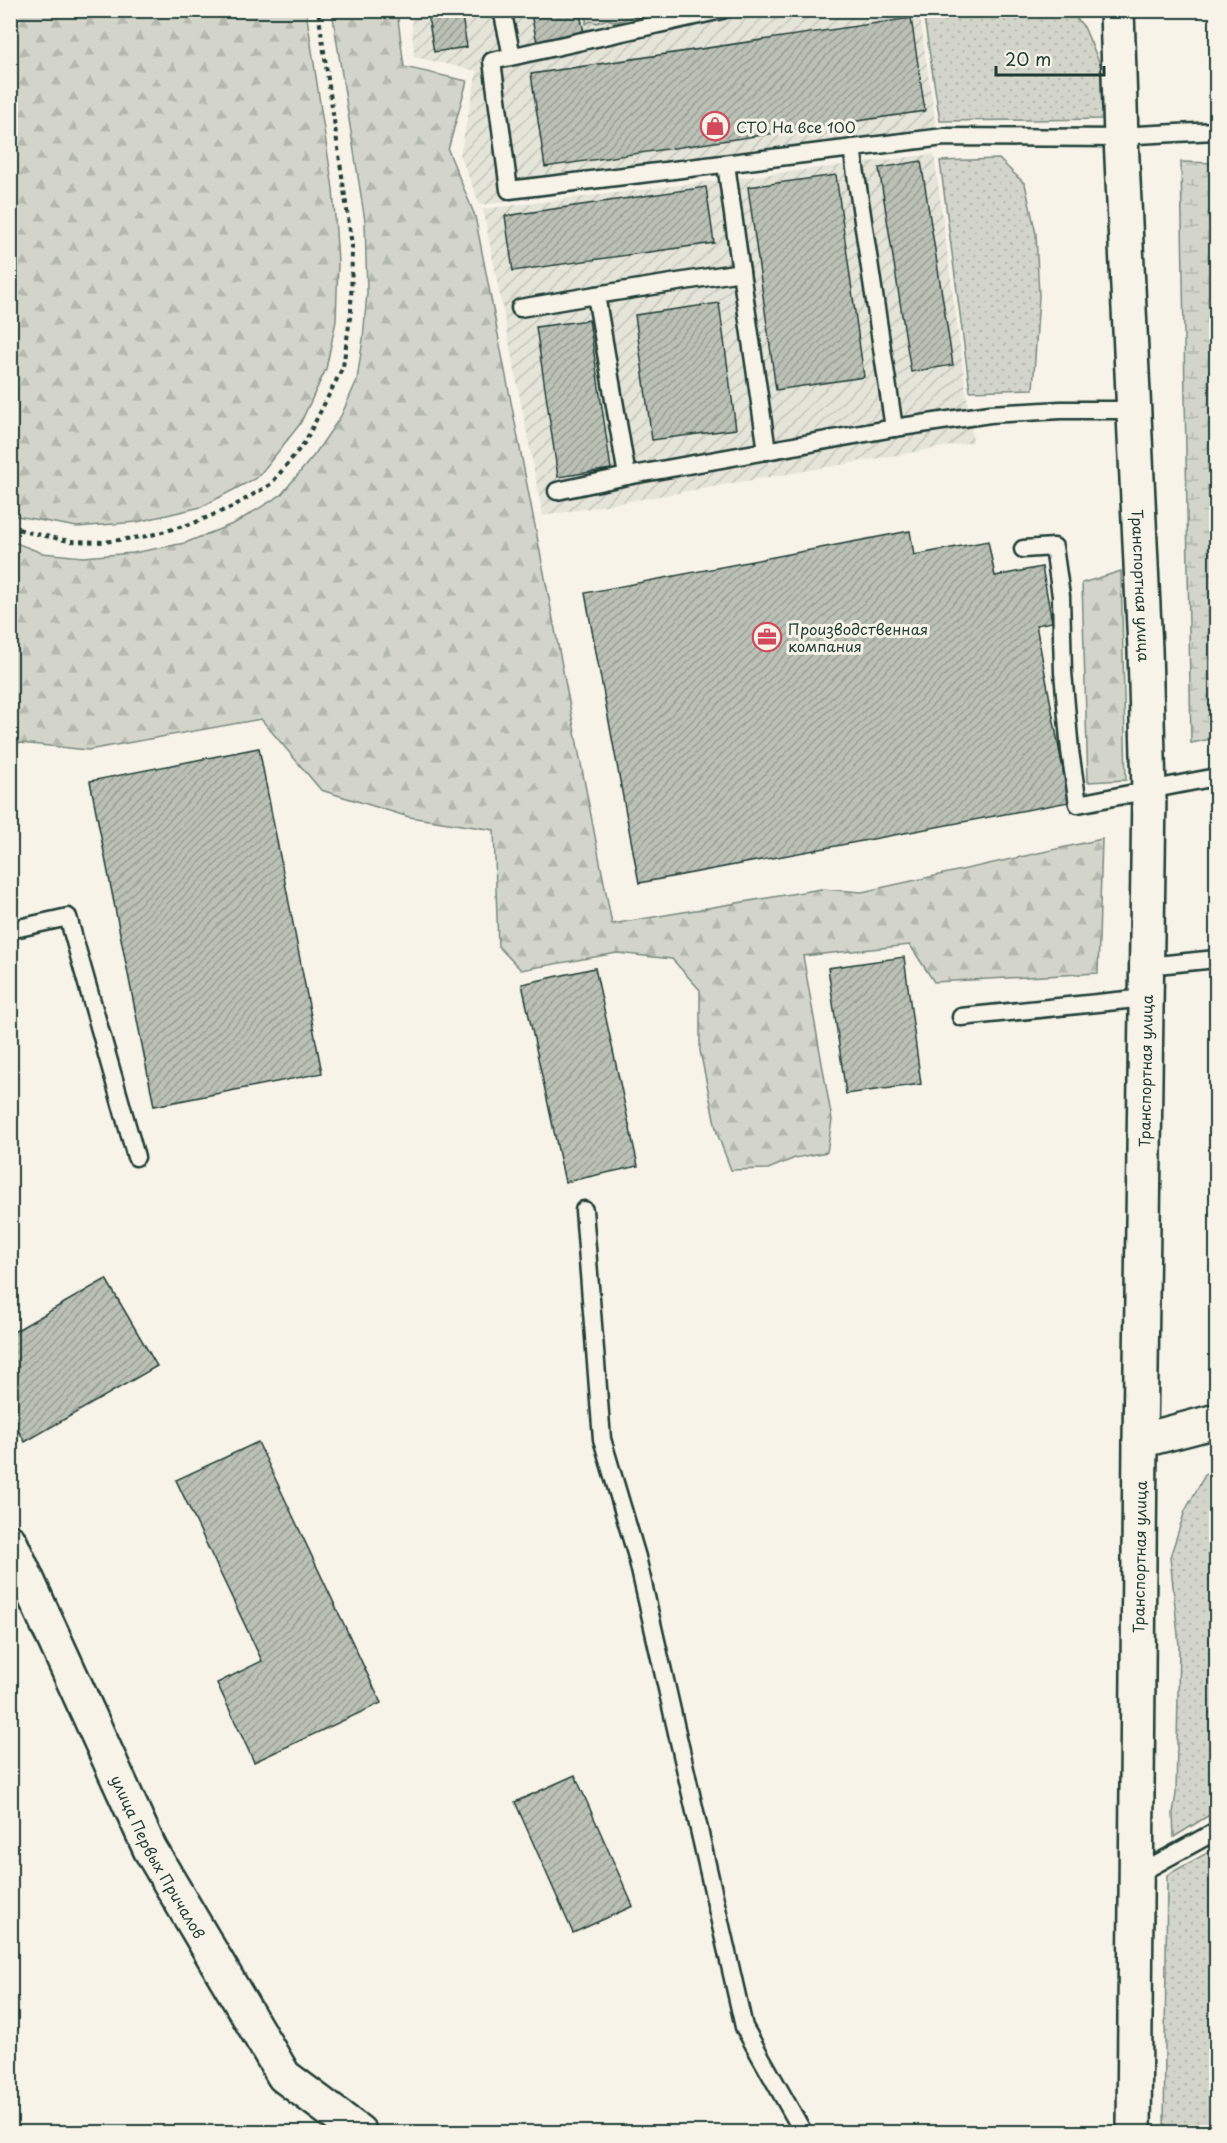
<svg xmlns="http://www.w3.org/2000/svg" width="1227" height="2143" font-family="'Playpen Sans',sans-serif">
<defs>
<pattern id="industrial-furrows" width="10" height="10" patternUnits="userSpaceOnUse" patternTransform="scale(1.5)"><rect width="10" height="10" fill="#e5e4d9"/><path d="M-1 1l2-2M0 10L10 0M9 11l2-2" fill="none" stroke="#c4c4bb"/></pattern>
<pattern id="grass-dots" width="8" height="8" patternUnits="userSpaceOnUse" patternTransform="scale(1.5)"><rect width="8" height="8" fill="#d3d5ca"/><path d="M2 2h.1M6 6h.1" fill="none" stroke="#b5b8ae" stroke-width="1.8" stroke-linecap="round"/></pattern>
<pattern id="forest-firs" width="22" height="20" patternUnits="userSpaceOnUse" patternTransform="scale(1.5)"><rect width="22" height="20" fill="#d3d5ca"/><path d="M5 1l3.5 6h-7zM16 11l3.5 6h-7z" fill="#b5b8ae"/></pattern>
<pattern id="wetland-marsh" width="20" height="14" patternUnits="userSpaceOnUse" patternTransform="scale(1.5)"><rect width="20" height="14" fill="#d3d5ca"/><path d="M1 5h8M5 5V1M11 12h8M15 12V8" fill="none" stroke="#b5b8ae"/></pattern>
<pattern id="building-hatch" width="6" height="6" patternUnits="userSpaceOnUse" patternTransform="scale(1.5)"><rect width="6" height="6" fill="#bbc1b6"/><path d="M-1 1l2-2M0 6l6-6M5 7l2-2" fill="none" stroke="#979e95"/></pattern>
</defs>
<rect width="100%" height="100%" fill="#f7f3e8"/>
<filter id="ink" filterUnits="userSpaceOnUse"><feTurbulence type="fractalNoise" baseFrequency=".0167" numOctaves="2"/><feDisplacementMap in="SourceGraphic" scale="12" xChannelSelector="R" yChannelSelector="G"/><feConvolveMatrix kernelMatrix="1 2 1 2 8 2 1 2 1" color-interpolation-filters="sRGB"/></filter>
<g filter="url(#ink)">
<g fill="url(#industrial-furrows)">
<path d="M 411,11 L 919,11 L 939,148 L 480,205 L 460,155 L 477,71 L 414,57 Z"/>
<path d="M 934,154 L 973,442 L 543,516 L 483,209 Z"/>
</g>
<g fill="url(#grass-dots)" stroke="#79897f" stroke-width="1.5">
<path d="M 923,11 L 1070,11 L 1084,27 L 1103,71 L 1106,119 L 940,121 Z"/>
<path d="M 999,159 L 1025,184 L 1036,234 L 1039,296 L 1033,389 L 970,391 L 940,161 Z"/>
<path d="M 1216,1466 L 1216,1811 L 1174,1837 L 1173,1813 L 1176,1794 L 1179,1645 L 1170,1557 L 1185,1511 L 1205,1475 Z"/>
<path d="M 1216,1848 L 1216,2132 L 1164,2132 L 1167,1875 Z"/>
</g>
<g fill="url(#forest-firs)" stroke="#79897f" stroke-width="1.5">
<path d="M 10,11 L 306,11 L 333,189 L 338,262 L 336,321 L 326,369 L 300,424 L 258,477 L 201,507 L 137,522 L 77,527 L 17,516 L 11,513 Z"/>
<path d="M 332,11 L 397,11 L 404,67 L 467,81 L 448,150 L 475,216 L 612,924 L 821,889 L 862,892 L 1102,839 L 1098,973 L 934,982 L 910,945 L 803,956 L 832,1120 L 827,1152 L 795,1158 L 768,1169 L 731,1170 L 717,1133 L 700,1051 L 700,990 L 672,959 L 617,953 L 521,970 L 498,946 L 494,830 L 409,817 L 321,790 L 261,719 L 88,750 L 11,742 L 11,541 L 42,553 L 83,557 L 133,553 L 185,543 L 235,523 L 281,495 L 315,454 L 341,416 L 357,380 L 363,339 L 367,293 L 365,221 Z"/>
<path d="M 586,11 L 586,10 L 635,11 L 634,16 L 617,22 L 607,19 L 597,23 L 591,21 L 586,24 Z"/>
<path d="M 1121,571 L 1126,780 L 1088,782 L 1082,583 Z"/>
</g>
<path fill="url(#wetland-marsh)" stroke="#79897f" stroke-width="1.5" d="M 1181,162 L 1216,163 L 1216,738 L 1191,743 Z"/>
<g fill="url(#building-hatch)" stroke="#1f3d34" stroke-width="1.5">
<path d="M 427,10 L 461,10 L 467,47 L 434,52 Z"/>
<path d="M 530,10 L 579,10 L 584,32 L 537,42 Z"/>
<path d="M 911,18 L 925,111 L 545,167 L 531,74 Z"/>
<path d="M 921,161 L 953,365 L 911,372 L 879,168 Z"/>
<path d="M 836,175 L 864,377 L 776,390 L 748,187 Z"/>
<path d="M 706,187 L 714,243 L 513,271 L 505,216 Z"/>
<path d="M 719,303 L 736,429 L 652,440 L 635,315 Z"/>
<path d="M 589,320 L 611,469 L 558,477 L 536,327 Z"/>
<path d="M 910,531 L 914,555 L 988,541 L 995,576 L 1042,567 L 1052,622 L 1036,625 L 1069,802 L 639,883 L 585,593 Z"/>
<path d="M 259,748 L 322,1073 L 154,1106 L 90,781 Z"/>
<path d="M 904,957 L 921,1084 L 846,1094 L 828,968 Z"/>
<path d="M 595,968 L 638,1166 L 565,1182 L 522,984 Z"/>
<path d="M 106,1279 L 157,1366 L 25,1442 L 10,1416 L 10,1334 Z"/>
<path d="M 258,1442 L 381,1703 L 254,1762 L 217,1683 L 262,1661 L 176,1480 Z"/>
<path d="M 575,1775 L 633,1906 L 573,1933 L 515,1802 Z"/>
</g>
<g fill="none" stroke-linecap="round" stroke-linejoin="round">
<g stroke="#1f3d34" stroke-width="21">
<g id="service">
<path d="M 502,10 L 512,56"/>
<path d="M 722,10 L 492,61 L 509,190 L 944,137 L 1121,138 L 1136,135 L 1216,131"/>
<path d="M 852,148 L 894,428"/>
<path d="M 726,164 L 741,272 L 596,295 L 627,476 L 894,428 L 990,414 L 1061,410 L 1133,410"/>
<path d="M 741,272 L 767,451"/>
<path d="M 520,308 L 596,295"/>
<path d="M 557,491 L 627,476"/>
<path d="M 1023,549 L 1054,547 L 1061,596 L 1063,672 L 1070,751 L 1078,804 L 1216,777"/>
<path d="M 10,930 L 68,917 L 136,1157"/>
<path d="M 1147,966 L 1216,959"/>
<path d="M 961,1017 L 1146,998"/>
<path d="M 584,1210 L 602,1439 L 637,1557 L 744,2027 L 803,2132"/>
<path d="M 1136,1875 L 1216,1831"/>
</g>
</g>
<g stroke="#1f3d34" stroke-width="38">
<g id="minor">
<path id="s1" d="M 1117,10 L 1121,138 L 1145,649 L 1149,791 L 1140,1441 L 1134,2132"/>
<path d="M 1140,1441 L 1216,1421"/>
<path id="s2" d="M 10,1542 L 150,1849 L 284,2076 L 359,2132"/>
</g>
</g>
<path stroke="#1f3d34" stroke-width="4" stroke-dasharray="4.5 4.5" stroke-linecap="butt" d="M 10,526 L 27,532 L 69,541 L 104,542 L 148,536 L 194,523 L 232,507 L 271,484 L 305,442 L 343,367 L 351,311 L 352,245 L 318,10"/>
<use href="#service" stroke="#f7f3e8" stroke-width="16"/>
<use href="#minor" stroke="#f7f3e8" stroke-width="33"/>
</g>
</g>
<defs>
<g id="shop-ring" transform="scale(1.5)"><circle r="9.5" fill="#f7f3e8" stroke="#d1495b" stroke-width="1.5"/><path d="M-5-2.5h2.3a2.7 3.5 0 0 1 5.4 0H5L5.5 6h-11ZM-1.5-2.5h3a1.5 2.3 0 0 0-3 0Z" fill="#d1495b"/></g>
<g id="office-ring" transform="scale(1.5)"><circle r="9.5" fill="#f7f3e8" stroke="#d1495b" stroke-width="1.5"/><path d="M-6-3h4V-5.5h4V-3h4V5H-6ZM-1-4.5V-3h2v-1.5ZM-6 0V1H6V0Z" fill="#d1495b"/></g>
</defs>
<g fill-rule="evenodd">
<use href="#shop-ring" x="715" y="126"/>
<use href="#office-ring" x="767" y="637"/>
</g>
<g text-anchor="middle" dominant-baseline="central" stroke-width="6" stroke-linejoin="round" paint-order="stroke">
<g font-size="15" fill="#1f3d34" stroke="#f7f3e8" text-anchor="start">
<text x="736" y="126">СТО На все 100</text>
<text x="788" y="628">Производственная<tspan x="788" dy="17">компания</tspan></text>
</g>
<g font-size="15" fill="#1f3d34" stroke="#f7f3e8">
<text stroke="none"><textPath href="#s1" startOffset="576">Транспортная улица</textPath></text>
<text transform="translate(1145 1071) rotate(-89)">Транспортная улица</text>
<text transform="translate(1139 1557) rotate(-89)">Транспортная улица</text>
<text stroke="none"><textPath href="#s2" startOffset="348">улица Первых Причалов</textPath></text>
</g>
</g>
<rect width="1227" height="2143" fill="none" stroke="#f7f3e8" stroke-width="36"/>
<rect x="18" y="18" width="1191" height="2107" fill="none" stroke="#1f3d34" stroke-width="2" filter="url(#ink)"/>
<path d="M996 66v9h108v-9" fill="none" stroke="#1f3d34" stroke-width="3"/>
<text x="1005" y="66" font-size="18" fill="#1f3d34" stroke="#f7f3e8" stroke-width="4.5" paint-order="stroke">20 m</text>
</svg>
